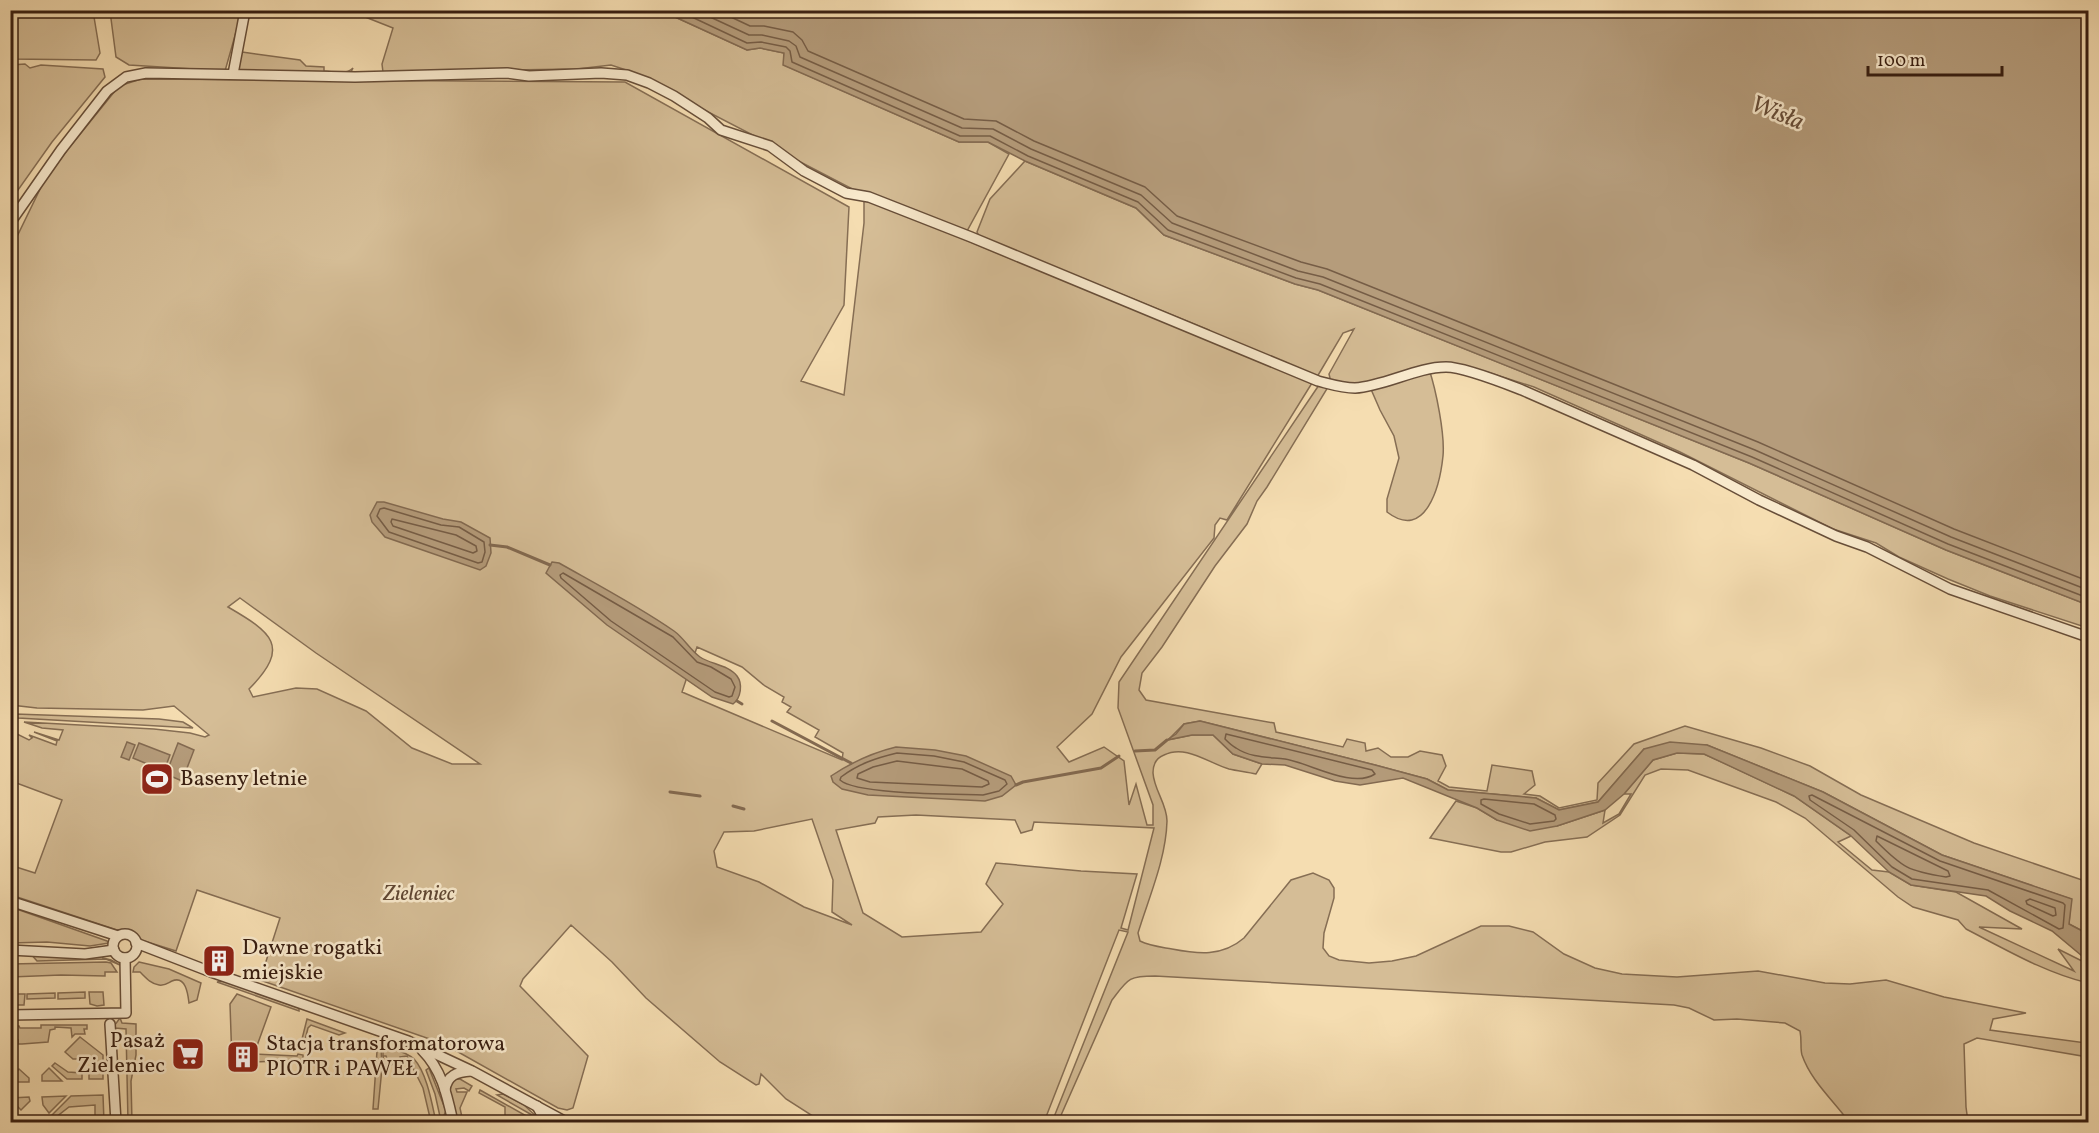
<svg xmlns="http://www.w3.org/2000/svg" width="2099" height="1133" font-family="Vollkorn,serif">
<rect width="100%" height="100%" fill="#f5ddb1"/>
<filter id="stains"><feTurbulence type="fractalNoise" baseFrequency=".00333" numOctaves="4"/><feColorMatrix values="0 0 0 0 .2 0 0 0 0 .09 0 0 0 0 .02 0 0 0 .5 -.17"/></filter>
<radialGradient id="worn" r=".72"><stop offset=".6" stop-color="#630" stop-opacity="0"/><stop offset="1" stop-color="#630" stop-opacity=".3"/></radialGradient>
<g fill="#d5bd96" stroke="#866e54" stroke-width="1.5" fill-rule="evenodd">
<path d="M 11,10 L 93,11 L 100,53 L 96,60 L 11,59 Z"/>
<path d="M 110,11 L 242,11 L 225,71 L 129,65 L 116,57 Z"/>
<path d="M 350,11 L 662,11 L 747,50 L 760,48 L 784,53 L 784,65 L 959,142 L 988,142 L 1009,154 L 967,231 L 942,223 L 915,210 L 864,191 L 858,192 L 785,154 L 774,146 L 629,71 L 611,65 L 577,69 L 383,72 L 382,64 L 393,28 Z"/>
<path d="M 242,52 L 300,60 L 306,66 L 324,67 L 324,71 C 334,72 346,75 353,68 L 350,74 L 235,71 Z"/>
<path d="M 25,64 L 30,68 L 41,65 L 103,69 L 105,77 L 52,142 L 11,200 L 11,65 Z"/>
<path d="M 141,79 L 625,82 L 849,207 L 844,305 L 801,381 L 844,395 L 864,223 L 864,198 L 1312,383 L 1227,520 L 1220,518 L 1215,525 L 1214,538 L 1121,657 L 1092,714 L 1057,747 L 1069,762 L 1104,747 L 1124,761 L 1129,805 L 1136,784 L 1147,825 L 1153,825 L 1153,805 L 1118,708 L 1119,682 L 1319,385 L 1331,382 L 1329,374 L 1354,329 L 1343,333 L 1317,377 L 1209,333 L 1209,330 L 979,236 L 977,232 L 990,199 L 1025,161 L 1136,208 L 1164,235 L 1295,284 L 1318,290 L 1749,463 L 1946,550 L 2088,605 L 2088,628 L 1990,596 L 1948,579 L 1899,557 L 1876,543 L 1833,529 L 1680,452 L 1534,387 L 1487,372 L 1455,364 L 1429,369 C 1436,390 1445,434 1443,456 C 1440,485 1426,542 1387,512 L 1387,499 L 1399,458 L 1394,436 L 1380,410 L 1370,387 L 1331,382 L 1267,487 L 1257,501 L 1247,524 L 1215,566 L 1162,647 L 1142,673 L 1139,690 L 1146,700 L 1274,723 L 1276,732 L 1343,747 L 1347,739 L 1365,743 L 1366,751 L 1378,748 L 1391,757 L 1408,757 L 1420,751 L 1442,755 L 1446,766 L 1438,781 L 1449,787 L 1487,791 L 1492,765 L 1532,771 L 1535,785 L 1524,794 L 1540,796 L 1559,808 L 1597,800 L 1598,783 L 1634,744 L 1685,726 L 1761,748 L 1810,766 L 1861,795 L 1974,843 L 2088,882 L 2088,934 L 2069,924 L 2071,899 L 1942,855 L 1823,792 L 1707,745 L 1644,749 L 1598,802 L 1559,810 L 1536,798 L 1448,790 L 1427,779 L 1375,765 L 1200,721 L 1184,724 L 1168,740 L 1192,735 L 1213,735 L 1233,754 L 1262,764 L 1256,774 C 1247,772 1238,771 1229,769 C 1208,763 1186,744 1164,755 C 1156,758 1153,764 1153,773 C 1154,790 1167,804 1167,821 C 1166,859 1149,897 1138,933 L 1140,941 C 1150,946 1161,947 1172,949 C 1198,954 1222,957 1244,938 L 1291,880 L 1313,873 L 1329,880 L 1334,888 L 1334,898 L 1324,933 L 1323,948 L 1329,956 L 1339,960 L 1369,963 L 1392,961 L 1416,956 L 1481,926 L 1509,926 L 1533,932 L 1564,954 L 1595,968 L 1622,974 L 1677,977 L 1758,971 L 1825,983 L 1850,984 L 1886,980 L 1944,997 L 2026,1013 L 1993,1019 L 1990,1030 L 2086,1043 L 2088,1041 L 2088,1057 L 1977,1038 L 1964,1044 L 1966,1107 L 1968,1122 L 1907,1120 L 1885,1122 L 1849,1122 C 1833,1100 1811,1081 1802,1055 C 1800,1048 1802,1041 1800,1031 L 1785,1023 L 1737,1019 L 1714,1020 L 1689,1008 L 1674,1005 L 1155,976 C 1128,976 1128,979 1112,1000 L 1058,1122 L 1052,1122 L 1128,932 L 1119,930 L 1044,1122 L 822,1122 L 786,1099 L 761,1074 L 759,1084 L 756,1085 L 720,1062 L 646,998 L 612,962 L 571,925 L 523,979 L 520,986 L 588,1056 L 573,1108 L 567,1110 L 558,1108 L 444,1044 L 260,980 L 280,918 L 197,890 L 176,951 L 141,940 L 130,930 L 117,930 L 11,895 L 10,865 L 35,873 L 62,800 L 11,781 L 11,731 L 29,740 L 32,738 L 29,735 L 56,745 L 57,741 L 34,732 L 59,740 L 63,730 L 42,728 L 24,722 L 154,729 L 190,733 L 205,737 L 209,735 L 174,706 L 143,710 L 37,708 L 11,705 L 11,249 L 44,181 L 68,149 L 119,86 ZM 240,598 L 316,653 L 480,764 L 452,764 L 412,748 L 366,711 L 317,689 L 296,688 L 253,697 L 249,689 C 292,646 271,632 228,607 ZM 697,647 L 742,667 L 765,686 L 784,697 L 782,702 L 791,707 L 787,712 L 819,730 L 815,737 L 843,753 L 842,760 L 682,692 ZM 916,815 L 1015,820 L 1021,833 L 1032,830 L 1034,822 L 1154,828 L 1128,930 L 1121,928 L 1137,874 L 1081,871 L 996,863 L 986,884 L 1003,904 L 981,932 L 902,937 L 863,913 L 836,830 L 875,823 L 878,817 ZM 812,819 L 833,880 L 832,912 L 852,925 L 804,907 L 759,882 L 717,867 L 714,851 L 724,832 L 754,831 Z"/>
<path d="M 15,714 L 159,719 L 183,722 L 193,728 L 18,718 L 14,716 Z"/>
<path d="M 1677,753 L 1704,754 L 1724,763 L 1794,796 L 1851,836 L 1838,842 L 1872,870 L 1889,872 L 1911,885 L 1956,892 L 2022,929 L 1979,927 L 2074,971 L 2058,949 L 2088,964 L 2088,983 C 2045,973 2005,949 1966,929 L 1958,920 L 1913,907 L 1898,897 L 1805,818 L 1776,802 L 1688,770 L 1661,769 L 1645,775 L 1620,815 L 1587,837 L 1545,842 L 1511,852 L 1501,852 L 1430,838 L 1456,801 L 1477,808 L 1497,820 L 1557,826 L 1605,810 L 1603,823 L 1619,814 L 1631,794 L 1624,794 L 1653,760 Z"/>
<path d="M 11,907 L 107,941 L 109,943 L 90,946 L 47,942 L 11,943 Z"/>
<path d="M 30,953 L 101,955 L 103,958 L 111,960 L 120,965 L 106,959 L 37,961 Z"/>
<path d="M 106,962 L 111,963 L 117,972 L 105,972 L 105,976 L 61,975 L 11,977 L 11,964 Z"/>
<path d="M 139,962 L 169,969 L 201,983 L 197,1000 L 189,1003 C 188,995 186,975 172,981 C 168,983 165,986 159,985 C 151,984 146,978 140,972 L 133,972 L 134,967 Z"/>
<path d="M 224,981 L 299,1008 L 299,1011 L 217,982 Z"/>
<path d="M 85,992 L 85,998 L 58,999 L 58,993 Z"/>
<path d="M 89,992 L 103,992 L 104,1005 L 97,1006 L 90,1004 Z"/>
<path d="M 55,993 L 55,998 L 27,999 L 27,994 Z"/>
<path d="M 11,994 L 25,994 L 24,1005 L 11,1005 Z"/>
<path d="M 237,994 L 271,1007 L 254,1054 L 297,1056 L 298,1054 L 303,1055 L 303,1060 L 232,1063 L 230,1004 Z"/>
<path d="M 120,1018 L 122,1023 L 136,1024 L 136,1055 L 131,1081 L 132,1122 L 128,1122 L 126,1029 L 115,1028 L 114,1026 Z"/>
<path d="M 307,1019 L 345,1033 L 339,1035 L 311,1025 L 308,1028 L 304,1044 L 301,1043 Z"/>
<path d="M 41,1025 L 87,1025 L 87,1029 L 84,1029 L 85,1034 L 75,1034 L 72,1037 L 71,1028 L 55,1027 L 55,1029 L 50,1030 L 48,1042 L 22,1044 L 18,1044 L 18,1040 L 16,1040 L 16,1030 L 11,1030 L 11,1026 L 19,1026 L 20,1028 L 41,1028 Z"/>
<path d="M 80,1037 L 103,1055 L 103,1079 L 89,1079 L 89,1073 L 95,1072 L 95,1057 L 78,1057 L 78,1059 L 73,1059 L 65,1052 Z"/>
<path d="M 362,1039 L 381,1047 L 382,1068 L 378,1109 L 373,1109 L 377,1051 L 361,1046 Z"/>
<path d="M 383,1046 C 393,1049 407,1052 414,1059 C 427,1073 432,1104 436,1122 L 431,1122 L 423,1088 L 407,1056 L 400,1057 L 401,1062 L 390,1065 L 386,1056 L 383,1056 L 385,1065 L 383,1060 Z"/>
<path d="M 55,1063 L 68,1072 L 82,1073 L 82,1079 L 67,1079 L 52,1066 Z"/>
<path d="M 49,1068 L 62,1081 L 42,1081 L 42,1075 Z"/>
<path d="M 429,1068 L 446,1111 L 441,1121 L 435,1094 L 426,1070 Z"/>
<path d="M 19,1069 L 29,1078 L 29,1082 L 11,1082 L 11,1077 Z"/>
<path d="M 454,1079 L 460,1079 L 472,1086 L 469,1091 L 464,1088 L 456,1089 L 457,1092 L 467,1092 L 460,1108 L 463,1122 L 458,1122 L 450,1091 L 449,1087 Z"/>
<path d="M 480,1090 L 537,1122 L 505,1122 L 505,1107 L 479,1093 Z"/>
<path d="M 503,1094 L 524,1105 L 539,1119 L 497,1095 Z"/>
<path d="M 103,1095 L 104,1122 L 90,1122 L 95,1121 L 95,1105 L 69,1107 L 56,1117 L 52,1115 L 71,1096 Z"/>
<path d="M 66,1096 L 49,1113 L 43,1105 L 42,1097 Z"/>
<path d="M 29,1097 L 30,1101 L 21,1110 L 11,1100 L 11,1098 Z"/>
</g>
<g fill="#b59c7b" stroke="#836a51" stroke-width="1.5">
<path d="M 2065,10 L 2088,20 L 2088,605 L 1946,550 L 1749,463 L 1318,290 L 1295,284 L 1164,235 L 1136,208 L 1025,161 L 988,142 L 959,142 L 783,65 L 784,53 L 760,48 L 747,50 L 662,11 Z"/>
<path d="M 377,502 L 384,502 L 443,519 L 461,522 L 490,538 L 491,553 L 486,566 L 480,570 L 385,537 L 372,522 L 370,515 Z"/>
<path d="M 552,562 L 559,563 C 598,585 638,606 674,631 C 684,638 690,650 700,657 C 710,664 729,665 737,676 C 743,684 741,698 733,704 L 712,697 L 607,625 L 546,573 Z"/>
<path d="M 1200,721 L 1375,765 L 1427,779 L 1448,790 L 1536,798 L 1559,810 L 1598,802 L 1644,749 L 1670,742 L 1707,745 L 1823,792 L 1942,855 L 2072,899 L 2069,924 L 2088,934 L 2088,961 L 2052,931 L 2010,911 L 1986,896 L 1911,885 L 1889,872 L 1850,835 L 1794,796 L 1704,754 L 1677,753 L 1653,760 L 1624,794 L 1605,810 L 1557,826 L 1530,831 L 1497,820 L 1477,808 L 1403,778 L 1360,785 L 1335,781 L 1285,765 L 1262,764 L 1233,754 L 1213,735 L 1192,735 L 1167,740 L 1176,734 L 1184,724 Z"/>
<path d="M 127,742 L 135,745 L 129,760 L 121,757 Z"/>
<path d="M 139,743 L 170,755 L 164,771 L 133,758 Z"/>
<path d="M 178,743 L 194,750 L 182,781 L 166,774 Z"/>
<path d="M 896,747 L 935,750 L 966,756 L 1011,776 L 1016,785 L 1002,796 L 985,801 L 868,795 L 842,789 L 833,782 L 831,776 C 852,762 871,753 896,747 Z"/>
</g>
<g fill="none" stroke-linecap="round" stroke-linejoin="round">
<g stroke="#765d46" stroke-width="1.5">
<path d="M 677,10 L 747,43 L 761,42 L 786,47 L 790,51 L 792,62 L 960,136 L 990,136 L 1028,156 L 1138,202 L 1168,230 L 1296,278 L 1320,284 L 1752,457 L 1948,544 L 2088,598"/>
<path d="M 695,10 L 749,35 L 762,35 L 789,41 L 796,46 L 800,57 L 962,128 L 993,129 L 1031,149 L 1141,195 L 1172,223 L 1298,271 L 1323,277 L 1755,450 L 1951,537 L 2088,590"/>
<path d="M 716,10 L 750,26 L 764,26 L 793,32 L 802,40 L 808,51 L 964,119 L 996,121 L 1034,141 L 1145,187 L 1177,216 L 1301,262 L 1327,269 L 1758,442 L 1954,529 L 2088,581"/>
<path d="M 384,508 L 441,525 L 459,527 L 484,542 L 485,552 L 482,562 L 478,563 L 389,532 L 377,516 L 380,509 Z"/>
<path d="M 392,519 L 456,535 L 476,546 L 477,551 L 473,553 L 393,526 L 391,522 Z"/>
<path d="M 563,573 L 673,637 L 697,662 L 711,667 L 731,679 L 735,687 L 732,696 L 729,697 L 715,692 L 611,621 L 561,578 L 560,575 Z"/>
<path d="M 1226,734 L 1372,770 L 1375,774 C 1352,789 1310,763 1285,759 C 1268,757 1251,758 1236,748 C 1232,746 1228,742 1225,739 Z"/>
<path d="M 897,753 L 934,756 L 964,762 L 1005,780 L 1007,784 L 999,791 L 983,795 C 957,794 857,795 840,780 L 841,777 C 858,764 876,758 897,753 Z"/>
<path d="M 897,761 L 962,769 L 988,781 L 989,784 L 982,787 L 870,782 L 857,778 L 858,774 L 873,767 Z"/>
<path d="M 1812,795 L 1940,861 L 2063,903 L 2065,905 L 2063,928 L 2059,929 L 1988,890 L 1912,879 L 1892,867 L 1854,830 L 1810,800 L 1809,796 Z"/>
<path d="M 1484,799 L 1534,804 L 1555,815 L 1556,819 L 1554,821 L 1530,824 L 1499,814 L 1481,804 L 1481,800 Z"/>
<path d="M 1877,836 L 1948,871 L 1950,876 L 1946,877 C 1908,871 1903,868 1876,841 Z"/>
<path d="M 2030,899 L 2055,908 L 2056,915 L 2053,916 L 2027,904 L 2026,901 Z"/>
</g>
<g stroke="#836a51" stroke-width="3">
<path d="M 490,545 L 507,547 L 550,565"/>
<path d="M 737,701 L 742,704"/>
<path d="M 772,721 L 851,763"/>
<path d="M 1135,751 L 1155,750 L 1167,740"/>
<path d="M 1016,785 L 1023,782 L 1101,768 L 1119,756"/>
<path d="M 670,792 L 700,796"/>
<path d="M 733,806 L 744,809"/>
</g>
<g stroke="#674e39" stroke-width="12">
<g id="minor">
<path d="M 383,10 L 384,12"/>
<path d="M 233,74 L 244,16 L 247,10"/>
<path d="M 10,223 L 61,150 L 107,91 L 126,77 L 146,73 L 355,77 L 507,73 L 529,76 L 601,73 L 627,75 L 649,83 L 674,96 L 708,118 L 721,130 L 770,146 L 804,171 L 846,193 L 869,197 L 971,237 L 1318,381 C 1330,384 1342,388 1355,388 C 1385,386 1417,367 1446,367 C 1464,367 1504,383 1522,390 L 1693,465 L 1759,500 L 1836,536 L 1867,547 L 1950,589 L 2088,637"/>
<path d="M 10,901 L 118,936"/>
<circle cx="125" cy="946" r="12"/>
<path d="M 136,943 L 211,972 L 408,1041 L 472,1071 L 566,1122"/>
<path d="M 10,950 L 85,954 L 114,950"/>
<path d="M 10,1015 L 126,1013 L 125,958"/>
<path d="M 110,1024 L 116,1122"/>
<path d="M 422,1050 C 442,1070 447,1095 453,1122"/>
<path d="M 445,1090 C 447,1075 457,1072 471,1071"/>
<path d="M 537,1106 L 546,1122"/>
</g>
</g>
<use href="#minor" stroke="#f8e9cc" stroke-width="9"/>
</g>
<defs>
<g id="stadium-square" transform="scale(1.725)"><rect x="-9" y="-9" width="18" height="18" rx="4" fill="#8f2418" stroke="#f8e9cc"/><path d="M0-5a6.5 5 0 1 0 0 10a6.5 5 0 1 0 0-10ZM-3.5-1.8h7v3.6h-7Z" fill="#fff"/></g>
<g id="building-square" transform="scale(1.725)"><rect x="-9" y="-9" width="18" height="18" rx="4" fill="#8f2418" stroke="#f8e9cc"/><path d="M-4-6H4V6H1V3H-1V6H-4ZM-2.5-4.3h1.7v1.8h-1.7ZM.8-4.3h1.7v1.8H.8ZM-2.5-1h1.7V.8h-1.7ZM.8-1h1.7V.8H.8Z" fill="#fff"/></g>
<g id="supermarket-square" transform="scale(1.725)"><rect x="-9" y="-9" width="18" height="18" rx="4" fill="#8f2418" stroke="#f8e9cc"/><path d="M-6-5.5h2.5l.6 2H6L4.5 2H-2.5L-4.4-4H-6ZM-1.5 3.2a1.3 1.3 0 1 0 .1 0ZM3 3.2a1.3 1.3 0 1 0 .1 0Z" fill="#fff"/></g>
</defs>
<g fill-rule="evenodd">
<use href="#stadium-square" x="157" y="779"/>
<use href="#building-square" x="219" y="961"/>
<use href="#supermarket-square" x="188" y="1054"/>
<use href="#building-square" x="243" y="1057"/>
</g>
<g text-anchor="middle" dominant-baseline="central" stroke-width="5" stroke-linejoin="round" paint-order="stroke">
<g font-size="22" fill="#381e11" stroke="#f8e9cc" text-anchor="start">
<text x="180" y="779">Baseny letnie</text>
<text x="242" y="948">Dawne rogatki<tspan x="242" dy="25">miejskie</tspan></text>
<text x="165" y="1041" text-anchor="end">Pasaż<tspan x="165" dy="25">Zieleniec</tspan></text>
<text x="266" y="1044">Stacja transformatorowa<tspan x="266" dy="25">PIOTR i PAWEŁ</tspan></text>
</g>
<g font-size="22" font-style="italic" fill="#5f4632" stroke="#f8e9cc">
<text x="419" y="894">Zieleniec</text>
</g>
<g font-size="24" font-style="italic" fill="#644a36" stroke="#f8e9cc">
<text transform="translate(1777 114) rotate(22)">Wisła</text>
</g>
</g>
<rect width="2099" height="1133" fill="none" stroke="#f5ddb1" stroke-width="36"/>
<rect x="12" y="12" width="2075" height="1109" fill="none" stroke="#381e11" stroke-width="3"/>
<rect x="18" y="18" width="2063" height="1097" fill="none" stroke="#381e11" stroke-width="1.5"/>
<path d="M1868 66v9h134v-9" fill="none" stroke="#381e11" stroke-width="3"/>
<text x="1877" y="66" font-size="18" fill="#381e11" stroke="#f8e9cc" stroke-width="4.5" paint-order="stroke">100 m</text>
<rect width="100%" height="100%" filter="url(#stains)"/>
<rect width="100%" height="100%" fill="url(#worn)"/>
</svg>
